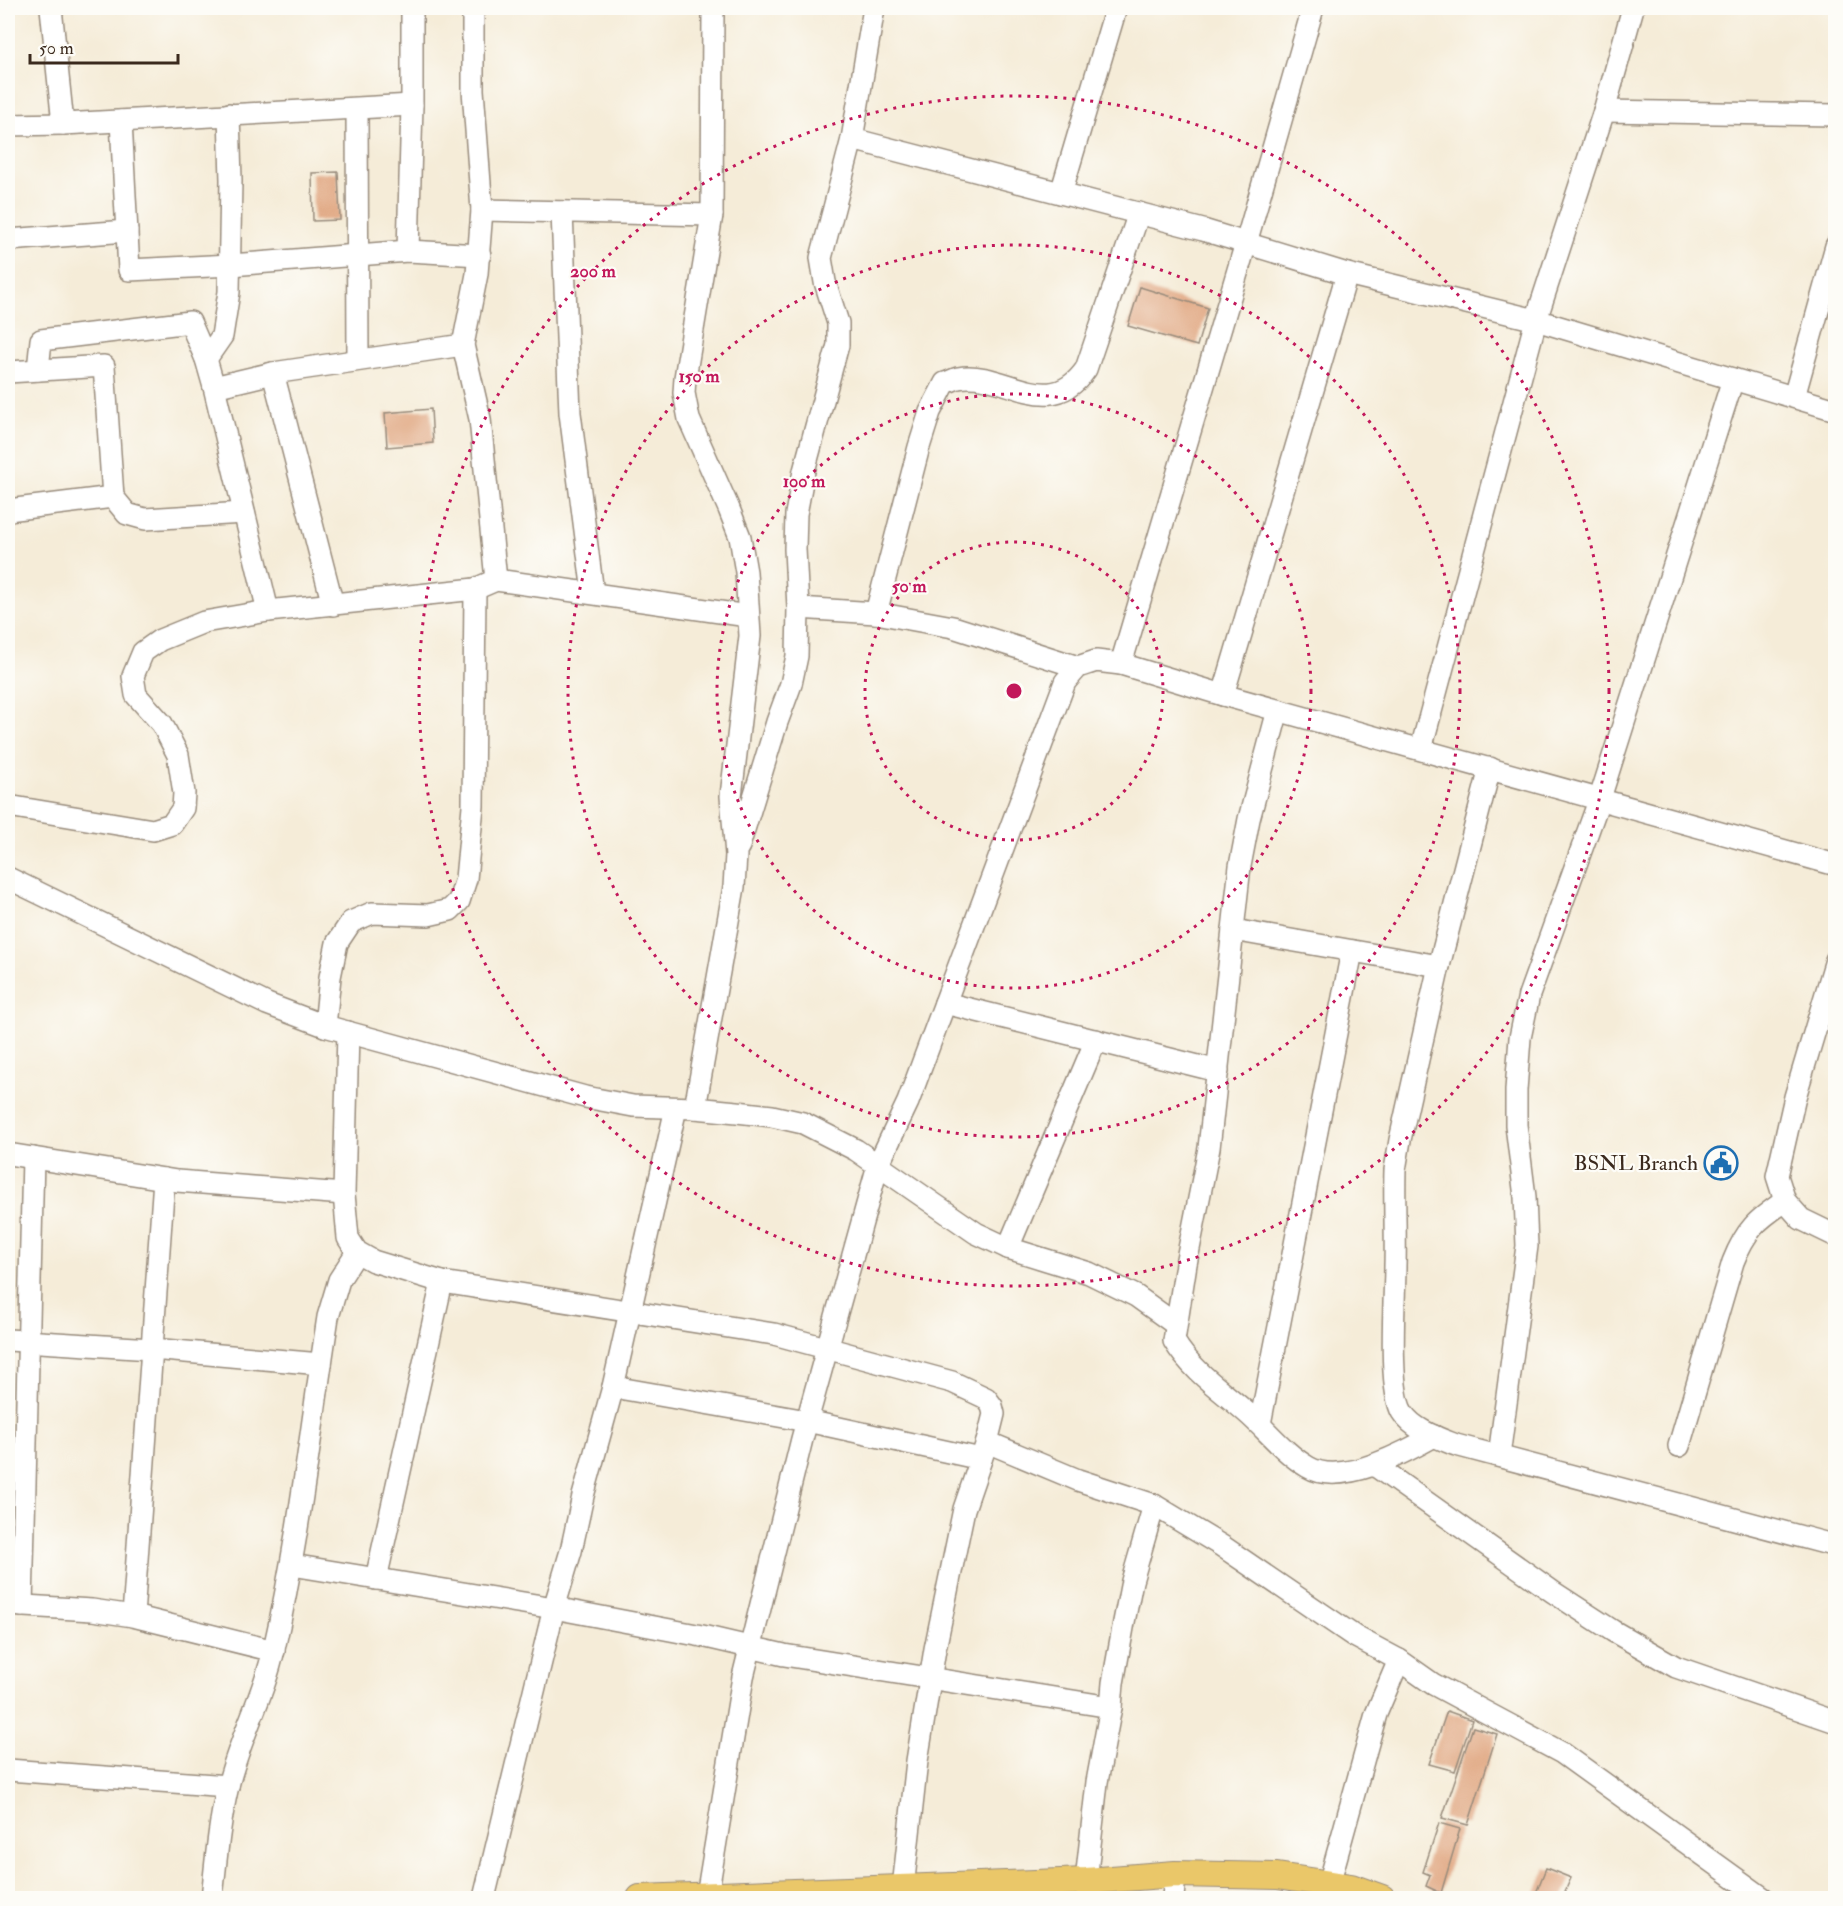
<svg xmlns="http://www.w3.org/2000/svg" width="1843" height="1906" font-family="'IM FELL Double Pica',serif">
<rect width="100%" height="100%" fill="#fdfcf7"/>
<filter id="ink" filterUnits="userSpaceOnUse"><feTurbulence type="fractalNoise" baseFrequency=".0167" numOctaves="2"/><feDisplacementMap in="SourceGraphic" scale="12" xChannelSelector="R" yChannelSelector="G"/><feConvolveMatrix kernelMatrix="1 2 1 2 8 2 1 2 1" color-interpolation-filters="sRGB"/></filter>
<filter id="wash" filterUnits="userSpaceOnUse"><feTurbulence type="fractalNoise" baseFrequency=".008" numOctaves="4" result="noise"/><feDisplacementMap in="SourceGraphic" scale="24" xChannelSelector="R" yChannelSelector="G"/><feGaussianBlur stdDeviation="1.35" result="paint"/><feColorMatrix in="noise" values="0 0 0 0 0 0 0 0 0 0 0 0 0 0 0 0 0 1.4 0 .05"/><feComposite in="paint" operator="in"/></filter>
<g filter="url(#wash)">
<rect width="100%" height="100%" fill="#f5ecd8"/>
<g id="blocks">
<g fill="#e2ac88">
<path d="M 338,172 L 340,220 L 313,221 L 312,173 Z"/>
<path d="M 1140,287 L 1208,308 L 1197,346 L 1128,326 Z"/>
<path d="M 431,409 L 433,443 L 387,447 L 385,413 Z"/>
<path d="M 1447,1711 L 1472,1720 L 1455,1771 L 1429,1764 Z"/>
<path d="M 1473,1727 L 1497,1734 L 1468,1825 L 1442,1818 Z"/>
<path d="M 1439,1823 L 1460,1829 L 1441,1893 L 1426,1886 L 1430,1875 L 1423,1872 Z"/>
<path d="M 1546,1868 L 1571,1878 L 1562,1898 L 1534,1898 Z"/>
</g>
</g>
</g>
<g filter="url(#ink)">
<use href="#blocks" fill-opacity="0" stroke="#988b7b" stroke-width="1.5"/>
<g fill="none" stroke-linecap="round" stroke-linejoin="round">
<g stroke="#988b7b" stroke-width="24">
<g id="minor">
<path d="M 51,8 L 63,124"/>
<path d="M 473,8 L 473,90 L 482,210 L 477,274 L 463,345 L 480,419 L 496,580"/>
<path d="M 357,109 L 358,360"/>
<path d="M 1604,111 L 1836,115"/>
<path d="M 121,121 L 129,270 L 231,265 L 408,251 L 480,255"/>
<path d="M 8,125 L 63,124 L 412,105"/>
<path d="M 852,139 L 1203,230 L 1347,274 L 1536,320 L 1836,410"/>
<path d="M 1061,193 L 1116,8"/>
<path d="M 482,210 L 712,215"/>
<path d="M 562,212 L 570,413 L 593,593"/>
<path d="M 8,240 L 127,231"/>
<path d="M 408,251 L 412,105 L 412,8"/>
<path d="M 206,359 L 222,336 L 229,292 L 231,180 L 229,114"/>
<path d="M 38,370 L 41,340 L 190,322 L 206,359 L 214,387 L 268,611"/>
<path d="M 8,372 L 104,366 L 113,497 L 127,514 L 145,519 L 244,513"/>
<path d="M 273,373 L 333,605"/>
<path d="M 214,387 L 273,373 L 463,345"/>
<path d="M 1794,397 L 1836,246"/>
<path d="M 8,510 L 113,497"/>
<path d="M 798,608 L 876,613 L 953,627 L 1078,667"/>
<path d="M 876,613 L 919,447 L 930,412 L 945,383 C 949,382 954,379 958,378 C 1004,369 1049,423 1086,369 L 1139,213"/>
<path d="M 1121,664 L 1246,243 L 1313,8"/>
<path d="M 1223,695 L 1347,274"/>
<path d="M 1278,710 L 1249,819 L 1240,866 L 1209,1148 L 1186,1264 L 1174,1341 C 1191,1370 1221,1390 1246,1412 C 1267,1430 1284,1453 1308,1467 C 1341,1487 1404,1453 1434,1436"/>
<path d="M 1421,749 L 1536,320 L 1604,111 L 1633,8"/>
<path d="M 1490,768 L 1439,966 L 1400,1140 L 1395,1170 C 1394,1202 1396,1234 1395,1266 C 1395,1297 1388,1388 1402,1412 C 1413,1430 1438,1438 1456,1445 L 1836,1546"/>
<path d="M 8,806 L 153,830 L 172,824 L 183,808 L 184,793 L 178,755 L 162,724 L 136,695 L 133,676 L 143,652 L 160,640 L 204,622 L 268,611 L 475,589 L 496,580 L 748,616"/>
<path d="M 739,846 L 777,722 L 791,684 L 797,656 L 798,608 L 795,549 L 796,514 L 804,471 L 838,345 L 838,323 L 825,282 L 821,258 L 852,139 L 874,8"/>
<path d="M 8,878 L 267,1004 L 325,1026 L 585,1097 L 633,1106 L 695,1108 L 737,1112 L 772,1116 L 803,1123 L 856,1150 L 976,1233 L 1008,1248 L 1089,1273 L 1136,1296 L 1175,1324"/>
<path d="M 1233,930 L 1439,966"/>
<path d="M 1836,960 L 1795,1097 L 1777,1176 L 1785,1201 L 1801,1219 L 1836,1236"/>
<path d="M 945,1003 L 1218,1071"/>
<path d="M 325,1026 L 330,977 L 337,943 L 351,922 L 372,913 L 428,915 L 450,910 L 459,901 L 466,879 L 473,806 L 475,589"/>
<path d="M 348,1032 L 344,1194 L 348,1238 L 357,1252 L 373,1261 L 442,1282 L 774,1334 L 952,1382 L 986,1398 L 992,1406 L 994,1414 L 987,1442 L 964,1509 L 935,1649 L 917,1761 L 903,1888"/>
<path d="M 695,1108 L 734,887 L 736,855 L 731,796 L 750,636 L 746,572 L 740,537 L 729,509 L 689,419 L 684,393 L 685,378 L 712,215 L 713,8"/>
<path d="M 8,1154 L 177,1181 L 344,1194"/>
<path d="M 1008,1248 L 1096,1040"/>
<path d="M 8,1340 L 152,1349 L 321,1364"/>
<path d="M 613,1387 L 807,1421 L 981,1459"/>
<path d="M 1260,1424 L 1352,951"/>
<path d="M 987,1442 L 1078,1480 L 1154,1505 L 1222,1546 L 1354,1636 L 1399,1660 L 1433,1684 L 1562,1753 L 1763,1898"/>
<path d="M 1679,1446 L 1733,1262 C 1746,1229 1757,1220 1785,1201"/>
<path d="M 1499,1456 L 1527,1246 L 1525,1197 L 1516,1125 L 1516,1090 L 1520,1038 L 1529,995 L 1600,798 L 1733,379"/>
<path d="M 1374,1465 L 1553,1592 L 1613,1631 L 1676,1667 L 1836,1722"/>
<path d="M 292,1565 L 554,1608 L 702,1636 L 784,1655 L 1111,1707"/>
<path d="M 376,1579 L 442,1282"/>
<path d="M 8,1605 L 92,1610 L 133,1616 L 274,1651"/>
<path d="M 22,1606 L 33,1158"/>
<path d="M 133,1616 L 164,1179"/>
<path d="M 8,1770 L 228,1786"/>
<path d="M 1086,1881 L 1097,1782 L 1111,1707 L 1113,1683 L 1124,1622 L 1132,1581 L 1154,1505"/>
<path d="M 1329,1884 L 1376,1714 L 1399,1660"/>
<path d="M 707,1896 L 743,1677 L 802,1439 L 878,1165 L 908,1102 L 1065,682 L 1078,667 L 1096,661 L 1121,664 L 1223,695 L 1836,865"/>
<path d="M 212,1898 C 216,1861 219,1823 228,1786 C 239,1739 264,1696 274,1649 C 299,1539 311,1427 328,1317 L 339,1280 L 357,1252"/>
<path d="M 484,1898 L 554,1608 L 571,1551 L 583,1496 L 613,1387 L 676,1108"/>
<path d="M 1173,1898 L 1175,1874"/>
</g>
</g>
<g stroke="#988b7b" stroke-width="28">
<path id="major" d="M 640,1898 L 1086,1881 L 1175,1874 L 1277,1876 L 1351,1887 L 1382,1898"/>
</g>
<use href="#minor" stroke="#fff" stroke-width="21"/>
<use href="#major" stroke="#eac769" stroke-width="26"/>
</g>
</g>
<g fill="none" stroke="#c2185b" stroke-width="3" stroke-dasharray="3 6">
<circle cx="1014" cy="691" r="149"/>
<circle cx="1014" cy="691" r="297"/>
<circle cx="1014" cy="691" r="446"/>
<circle cx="1014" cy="691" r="595"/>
</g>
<defs>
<g id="civic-ring" transform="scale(1.725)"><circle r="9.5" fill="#fdfcf7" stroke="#1f6fb2" stroke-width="1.5"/><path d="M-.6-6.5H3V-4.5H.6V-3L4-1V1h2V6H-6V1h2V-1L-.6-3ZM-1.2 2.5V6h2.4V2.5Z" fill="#1f6fb2"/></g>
</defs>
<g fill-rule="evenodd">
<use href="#civic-ring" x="1721" y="1163"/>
</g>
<g text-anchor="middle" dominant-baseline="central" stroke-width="4.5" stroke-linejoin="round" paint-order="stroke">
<g font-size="21" fill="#3b2a1e" stroke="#fdfcf7" text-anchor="end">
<text x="1698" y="1163">BSNL Branch</text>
</g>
</g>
<circle cx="1014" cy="691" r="9" fill="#c2185b" stroke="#fdfcf7" stroke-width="3"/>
<g font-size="18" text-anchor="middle" font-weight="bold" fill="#c2185b" stroke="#fdfcf7" stroke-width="4.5" stroke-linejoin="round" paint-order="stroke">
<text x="593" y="277">200 m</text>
<text x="699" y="382">150 m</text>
<text x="804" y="487">100 m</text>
<text x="909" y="592">50 m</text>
</g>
<rect width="1843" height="1906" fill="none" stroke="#fdfcf7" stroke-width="30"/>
<path d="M30 54v9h148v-9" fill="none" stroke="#3b2a1e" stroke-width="3"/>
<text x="39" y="54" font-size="18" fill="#3b2a1e" stroke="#fdfcf7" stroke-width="4.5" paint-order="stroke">50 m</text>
</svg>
